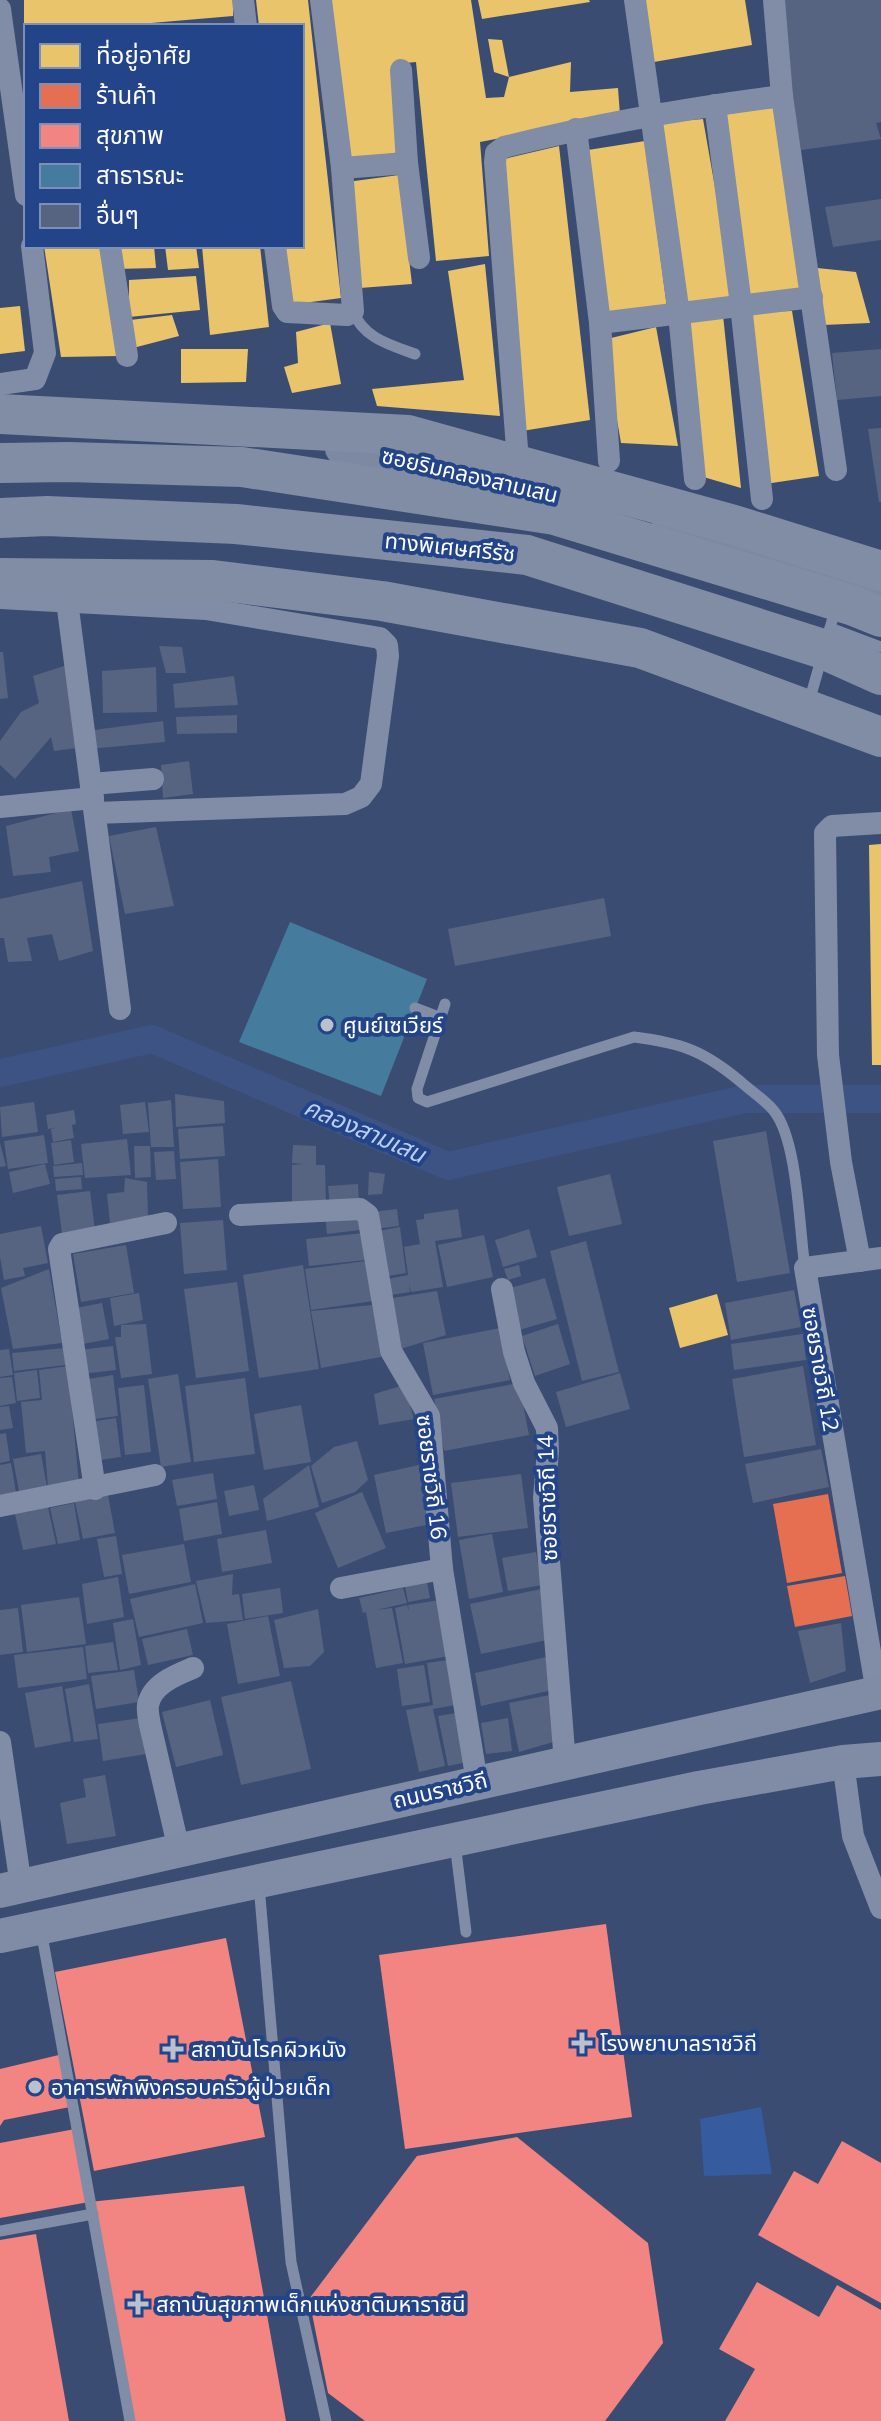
<svg xmlns="http://www.w3.org/2000/svg" width="881" height="2421" font-family="Mulish,'Noto Sans Thai',sans-serif">
<rect width="100%" height="100%" fill="#3a4c72"/>
<path fill="#375b9f" d="M 761,2107 L 772,2174 L 704,2176 L 700,2119 Z"/>
<g fill="#e9c46a">
<path d="M 24,0 L 233,0 L 233,16 L 116,26 L 24,26 Z"/>
<path d="M 256,0 L 308,0 L 341,298 L 289,305 L 283,246 L 302,246 L 302,26 L 259,26 Z"/>
<path d="M 331,0 L 471,0 L 486,98 L 504,97 L 509,77 L 571,62 L 570,92 L 618,88 L 620,115 L 480,142 L 489,256 L 436,261 L 416,62 L 395,64 L 404,151 L 344,163 Z"/>
<path d="M 478,0 L 589,0 L 590,2 L 482,19 Z"/>
<path d="M 645,0 L 745,0 L 752,45 L 654,62 Z"/>
<path d="M 488,39 L 502,40 L 509,77 L 494,72 Z"/>
<path d="M 773,107 L 801,289 L 750,298 L 722,115 Z"/>
<path d="M 703,119 L 735,302 L 684,305 L 658,123 Z"/>
<path d="M 645,141 L 667,308 L 606,313 L 588,150 Z"/>
<path d="M 559,146 L 590,420 L 522,431 L 500,160 Z"/>
<path d="M 399,175 L 412,284 L 360,288 L 347,182 Z"/>
<path d="M 44,246 L 102,246 L 119,356 L 61,357 Z"/>
<path d="M 113,246 L 154,246 L 156,268 L 116,269 Z"/>
<path d="M 165,246 L 196,246 L 199,268 L 168,270 Z"/>
<path d="M 202,246 L 260,246 L 269,327 L 210,335 Z"/>
<path d="M 485,264 L 500,416 L 377,406 L 372,389 L 464,380 L 448,271 Z"/>
<path d="M 817,268 L 856,272 L 870,323 L 823,325 Z"/>
<path d="M 196,276 L 200,310 L 129,317 L 129,280 Z"/>
<path d="M 20,306 L 25,351 L 0,354 L 0,308 Z"/>
<path d="M 792,311 L 819,476 L 765,484 L 746,312 Z"/>
<path d="M 172,315 L 179,336 L 133,348 L 130,320 Z"/>
<path d="M 723,315 L 741,488 L 700,476 L 683,320 Z"/>
<path d="M 330,323 L 341,384 L 292,393 L 284,367 L 298,363 L 296,332 Z"/>
<path d="M 656,327 L 678,446 L 621,443 L 603,340 Z"/>
<path d="M 181,349 L 248,349 L 246,382 L 181,383 Z"/>
<path d="M 881,844 L 881,1065 L 872,1065 L 869,845 Z"/>
<path d="M 717,1294 L 728,1335 L 680,1348 L 669,1308 Z"/>
<path d="M 177,1968 L 182,2002 L 85,2019 L 80,1985 Z"/>
</g>
<g fill="#e76f51">
<path d="M 828,1494 L 842,1573 L 787,1583 L 773,1504 Z"/>
<path d="M 845,1576 L 852,1616 L 795,1627 L 787,1586 Z"/>
</g>
<g fill="#f28482">
<path d="M 606,1924 L 632,2117 L 405,2149 L 379,1955 Z"/>
<path d="M 226,1938 L 265,2137 L 94,2171 L 55,1972 Z"/>
<path d="M 63,2054 L 75,2106 L 4,2120 L 0,2126 L 0,2069 Z"/>
<path d="M 75,2129 L 89,2202 L 0,2218 L 0,2143 Z"/>
<path d="M 517,2137 L 648,2243 L 663,2343 L 605,2421 L 365,2421 L 328,2393 L 309,2299 L 417,2156 Z"/>
<path d="M 842,2141 L 881,2163 L 881,2303 L 758,2235 L 794,2171 L 818,2184 Z"/>
<path d="M 244,2186 L 286,2421 L 132,2421 L 89,2202 Z"/>
<path d="M 36,2234 L 69,2421 L 0,2421 L 0,2240 Z"/>
<path d="M 757,2282 L 819,2317 L 837,2285 L 881,2310 L 881,2421 L 725,2421 L 755,2369 L 719,2349 Z"/>
</g>
<path fill="#457b9d" d="M 290,922 L 427,979 L 381,1096 L 239,1042 Z"/>
<g fill="none" stroke-linecap="round" stroke-linejoin="round">
<path stroke="#3c5384" stroke-width="28" d="M 0,1073 L 152,1039 L 448,1166 L 745,1099 L 881,1099"/>
</g>
<g fill="#566482">
<path d="M 776,0 L 881,0 L 881,122 L 876,123 L 881,139 L 801,150 Z"/>
<path d="M 881,199 L 881,240 L 833,247 L 825,207 Z"/>
<path d="M 881,349 L 881,396 L 837,400 L 832,353 Z"/>
<path d="M 881,428 L 881,502 L 879,502 L 868,429 Z"/>
<path d="M 159,646 L 182,647 L 186,673 L 166,673 Z"/>
<path d="M 0,652 L 3,652 L 8,698 L 0,699 Z"/>
<path d="M 73,663 L 77,748 L 54,751 L 51,737 L 15,779 L 0,765 L 0,741 L 21,712 L 39,703 L 33,676 Z"/>
<path d="M 156,667 L 157,712 L 103,713 L 102,671 Z"/>
<path d="M 234,676 L 238,705 L 175,708 L 173,684 Z"/>
<path d="M 237,715 L 237,733 L 177,734 L 176,717 Z"/>
<path d="M 163,721 L 165,742 L 88,749 L 86,731 Z"/>
<path d="M 189,761 L 193,794 L 163,798 L 161,765 Z"/>
<path d="M 71,809 L 79,851 L 49,857 L 51,872 L 13,876 L 6,826 Z"/>
<path d="M 156,827 L 174,906 L 125,914 L 109,836 Z"/>
<path d="M 82,881 L 93,951 L 59,961 L 52,934 L 27,938 L 32,961 L 8,962 L 4,938 L 0,938 L 0,899 Z"/>
<path d="M 604,898 L 611,936 L 455,966 L 448,929 Z"/>
<path d="M 175,1094 L 224,1101 L 225,1123 L 176,1127 Z"/>
<path d="M 171,1100 L 174,1147 L 151,1147 L 148,1103 Z"/>
<path d="M 34,1102 L 38,1132 L 2,1137 L 0,1107 Z"/>
<path d="M 145,1102 L 149,1132 L 123,1134 L 120,1105 Z"/>
<path d="M 74,1110 L 76,1124 L 72,1125 L 74,1138 L 53,1142 L 51,1129 L 59,1127 L 48,1129 L 46,1115 Z"/>
<path d="M 223,1126 L 225,1156 L 180,1159 L 178,1129 Z"/>
<path d="M 766,1131 L 790,1273 L 737,1282 L 713,1141 Z"/>
<path d="M 44,1135 L 48,1163 L 8,1169 L 4,1141 Z"/>
<path d="M 127,1139 L 131,1175 L 85,1178 L 81,1144 Z"/>
<path d="M 71,1140 L 74,1162 L 54,1165 L 51,1143 Z"/>
<path d="M 0,1143 L 6,1166 L 0,1167 Z"/>
<path d="M 293,1145 L 316,1146 L 316,1165 L 325,1165 L 326,1205 L 292,1208 L 292,1165 L 304,1164 L 292,1163 Z"/>
<path d="M 134,1146 L 150,1146 L 151,1177 L 135,1178 Z"/>
<path d="M 174,1151 L 176,1179 L 156,1180 L 154,1152 Z"/>
<path d="M 218,1159 L 221,1207 L 183,1209 L 180,1162 Z"/>
<path d="M 82,1163 L 83,1175 L 54,1177 L 53,1166 Z"/>
<path d="M 45,1164 L 50,1184 L 13,1193 L 9,1172 Z"/>
<path d="M 369,1172 L 385,1174 L 382,1194 L 368,1195 Z"/>
<path d="M 610,1174 L 622,1224 L 569,1236 L 557,1187 Z"/>
<path d="M 81,1177 L 82,1189 L 56,1191 L 55,1179 Z"/>
<path d="M 125,1178 L 147,1182 L 148,1217 L 110,1223 L 107,1194 L 124,1192 Z"/>
<path d="M 358,1184 L 359,1203 L 330,1205 L 328,1186 Z"/>
<path d="M 90,1191 L 95,1230 L 62,1234 L 57,1195 Z"/>
<path d="M 397,1209 L 399,1226 L 374,1229 L 373,1212 Z"/>
<path d="M 458,1209 L 462,1237 L 435,1241 L 443,1287 L 411,1292 L 409,1283 L 410,1292 L 385,1296 L 382,1280 L 408,1275 L 404,1247 L 420,1244 L 416,1220 L 424,1219 L 424,1214 Z"/>
<path d="M 358,1211 L 360,1230 L 327,1234 L 325,1215 Z"/>
<path d="M 223,1220 L 227,1270 L 184,1274 L 180,1223 Z"/>
<path d="M 41,1226 L 48,1263 L 23,1268 L 25,1276 L 4,1280 L 0,1257 L 0,1234 Z"/>
<path d="M 400,1227 L 406,1273 L 381,1277 L 378,1261 L 388,1259 L 378,1260 L 373,1232 Z"/>
<path d="M 529,1229 L 537,1257 L 503,1267 L 495,1240 Z"/>
<path d="M 363,1233 L 366,1260 L 309,1266 L 306,1239 Z"/>
<path d="M 484,1235 L 493,1277 L 447,1287 L 438,1245 Z"/>
<path d="M 586,1241 L 619,1372 L 582,1381 L 550,1251 Z"/>
<path d="M 126,1245 L 134,1293 L 81,1302 L 73,1254 Z"/>
<path d="M 366,1261 L 374,1301 L 311,1310 L 305,1269 Z"/>
<path d="M 303,1265 L 319,1369 L 259,1378 L 243,1275 Z"/>
<path d="M 519,1265 L 521,1276 L 508,1280 L 504,1269 Z"/>
<path d="M 49,1269 L 62,1343 L 13,1349 L 1,1288 Z"/>
<path d="M 545,1278 L 557,1319 L 519,1330 L 507,1289 Z"/>
<path d="M 237,1282 L 249,1371 L 196,1378 L 184,1289 Z"/>
<path d="M 794,1290 L 801,1327 L 731,1340 L 725,1303 Z"/>
<path d="M 437,1291 L 446,1335 L 394,1351 L 386,1299 Z"/>
<path d="M 139,1293 L 143,1320 L 114,1326 L 110,1298 Z"/>
<path d="M 102,1303 L 109,1339 L 83,1344 L 76,1308 Z"/>
<path d="M 372,1305 L 381,1357 L 321,1368 L 311,1311 Z"/>
<path d="M 146,1324 L 152,1374 L 121,1378 L 115,1337 L 121,1337 L 121,1325 Z"/>
<path d="M 558,1324 L 570,1364 L 535,1376 L 522,1336 Z"/>
<path d="M 500,1328 L 510,1380 L 433,1395 L 423,1343 Z"/>
<path d="M 803,1334 L 806,1360 L 734,1370 L 731,1344 Z"/>
<path d="M 113,1346 L 116,1370 L 81,1374 L 79,1350 Z"/>
<path d="M 65,1348 L 66,1365 L 14,1371 L 12,1353 Z"/>
<path d="M 9,1349 L 13,1375 L 0,1377 L 0,1350 Z"/>
<path d="M 68,1366 L 79,1484 L 48,1488 L 45,1451 L 26,1453 L 21,1402 L 42,1400 L 39,1370 Z"/>
<path d="M 803,1366 L 816,1445 L 744,1457 L 732,1379 Z"/>
<path d="M 37,1370 L 40,1398 L 17,1401 L 14,1373 Z"/>
<path d="M 620,1373 L 630,1409 L 566,1427 L 556,1392 Z"/>
<path d="M 178,1374 L 191,1462 L 161,1467 L 148,1379 Z"/>
<path d="M 113,1375 L 118,1416 L 87,1420 L 82,1380 Z"/>
<path d="M 12,1377 L 16,1403 L 0,1406 L 0,1378 Z"/>
<path d="M 245,1378 L 255,1454 L 194,1462 L 185,1386 Z"/>
<path d="M 519,1383 L 529,1435 L 444,1451 L 434,1399 Z"/>
<path d="M 144,1385 L 151,1452 L 125,1455 L 118,1388 Z"/>
<path d="M 404,1385 L 414,1419 L 379,1425 L 374,1394 Z"/>
<path d="M 301,1405 L 311,1462 L 264,1470 L 254,1414 Z"/>
<path d="M 9,1406 L 13,1428 L 0,1430 L 0,1407 Z"/>
<path d="M 116,1418 L 121,1457 L 93,1461 L 89,1422 Z"/>
<path d="M 6,1433 L 10,1461 L 0,1463 L 0,1434 Z"/>
<path d="M 357,1441 L 368,1480 L 355,1492 L 322,1503 L 311,1466 L 334,1447 Z"/>
<path d="M 821,1449 L 829,1487 L 753,1503 L 745,1464 Z"/>
<path d="M 41,1454 L 48,1492 L 20,1497 L 13,1459 Z"/>
<path d="M 11,1463 L 17,1498 L 0,1501 L 0,1465 Z"/>
<path d="M 309,1465 L 319,1507 L 267,1521 L 263,1499 Z"/>
<path d="M 419,1465 L 431,1524 L 386,1533 L 374,1475 Z"/>
<path d="M 213,1473 L 217,1499 L 177,1506 L 172,1480 Z"/>
<path d="M 521,1474 L 528,1528 L 458,1537 L 451,1483 Z"/>
<path d="M 254,1485 L 259,1510 L 229,1516 L 224,1491 Z"/>
<path d="M 362,1492 L 386,1548 L 338,1568 L 315,1513 Z"/>
<path d="M 108,1495 L 115,1533 L 83,1539 L 75,1502 Z"/>
<path d="M 217,1502 L 222,1534 L 184,1541 L 179,1509 Z"/>
<path d="M 74,1503 L 80,1540 L 58,1544 L 50,1508 Z"/>
<path d="M 48,1507 L 56,1544 L 23,1550 L 15,1514 Z"/>
<path d="M 266,1530 L 272,1563 L 222,1572 L 217,1539 Z"/>
<path d="M 492,1534 L 503,1592 L 469,1599 L 459,1540 Z"/>
<path d="M 116,1536 L 122,1574 L 104,1577 L 97,1539 Z"/>
<path d="M 184,1544 L 191,1582 L 129,1594 L 122,1555 Z"/>
<path d="M 536,1552 L 542,1585 L 508,1591 L 502,1558 Z"/>
<path d="M 233,1574 L 232,1595 L 239,1594 L 243,1620 L 206,1623 L 196,1581 Z"/>
<path d="M 118,1577 L 124,1617 L 87,1624 L 82,1584 Z"/>
<path d="M 426,1577 L 430,1598 L 408,1602 L 404,1581 Z"/>
<path d="M 195,1584 L 203,1623 L 139,1637 L 130,1599 Z"/>
<path d="M 280,1588 L 283,1613 L 245,1619 L 242,1594 Z"/>
<path d="M 403,1588 L 407,1603 L 376,1610 L 392,1608 L 403,1663 L 376,1668 L 366,1612 L 363,1613 L 359,1598 Z"/>
<path d="M 541,1589 L 552,1639 L 481,1654 L 470,1604 Z"/>
<path d="M 79,1597 L 86,1644 L 27,1652 L 21,1605 Z"/>
<path d="M 440,1600 L 449,1656 L 405,1664 L 395,1608 L 407,1605 L 409,1611 L 408,1605 Z"/>
<path d="M 18,1608 L 23,1652 L 0,1655 L 0,1610 Z"/>
<path d="M 318,1609 L 324,1652 L 310,1666 L 284,1668 L 274,1620 Z"/>
<path d="M 268,1616 L 280,1676 L 238,1684 L 227,1624 Z"/>
<path d="M 133,1619 L 141,1665 L 120,1670 L 113,1623 Z"/>
<path d="M 841,1623 L 846,1671 L 810,1683 L 798,1631 Z"/>
<path d="M 187,1629 L 193,1655 L 148,1665 L 142,1639 Z"/>
<path d="M 113,1642 L 118,1670 L 88,1673 L 85,1646 Z"/>
<path d="M 83,1647 L 87,1679 L 18,1688 L 14,1655 Z"/>
<path d="M 551,1656 L 557,1689 L 481,1706 L 475,1673 Z"/>
<path d="M 455,1659 L 461,1704 L 433,1709 L 445,1766 L 419,1772 L 406,1710 L 433,1705 L 427,1663 Z"/>
<path d="M 424,1665 L 430,1702 L 402,1706 L 397,1669 Z"/>
<path d="M 134,1670 L 139,1702 L 96,1709 L 91,1676 Z"/>
<path d="M 291,1681 L 311,1769 L 241,1785 L 221,1697 Z"/>
<path d="M 89,1684 L 98,1739 L 74,1742 L 65,1689 Z"/>
<path d="M 62,1686 L 71,1741 L 35,1748 L 25,1693 Z"/>
<path d="M 555,1694 L 560,1740 L 519,1752 L 509,1703 Z"/>
<path d="M 210,1700 L 223,1755 L 176,1767 L 162,1712 Z"/>
<path d="M 462,1712 L 472,1761 L 448,1766 L 438,1716 Z"/>
<path d="M 141,1718 L 146,1754 L 103,1761 L 98,1724 Z"/>
<path d="M 508,1718 L 512,1751 L 486,1754 L 481,1723 Z"/>
<path d="M 105,1775 L 116,1836 L 67,1844 L 60,1803 L 86,1797 L 83,1779 Z"/>
</g>
<g fill="none" stroke-linecap="round" stroke-linejoin="round">
<g stroke="#818da7" stroke-width="11">
<path d="M 353,311 C 363,338 390,345 415,354"/>
<path d="M 830,628 L 881,647"/>
<path d="M 809,702 L 836,607"/>
<path d="M 445,1004 L 417,1089 L 418,1098 L 427,1102 L 634,1037 C 682,1043 704,1051 741,1082 C 751,1091 765,1100 774,1111 C 798,1141 799,1228 805,1268"/>
<path d="M 415,1008 L 441,1018"/>
<path d="M 455,1843 L 466,1932"/>
<path d="M 259,1885 L 291,2262 L 326,2421"/>
<path d="M 41,1930 L 130,2421"/>
<path d="M 0,2231 L 93,2214"/>
</g>
<g stroke="#818da7" stroke-width="22">
<path d="M 243,0 L 246,26"/>
<path d="M 635,0 L 679,314 L 695,479"/>
<path d="M 774,0 L 782,96 L 836,470"/>
<path d="M 0,9 L 26,195"/>
<path d="M 401,70 L 407,163 L 419,258"/>
<path d="M 715,105 L 741,305 L 762,499"/>
<path d="M 576,129 L 600,323 L 609,461"/>
<path d="M 342,168 L 407,163"/>
<path d="M 110,246 L 127,356"/>
<path d="M 275,246 L 283,306 L 287,312 L 347,315 L 353,311 L 342,168 L 321,0"/>
<path d="M 600,323 L 812,297"/>
<path d="M 0,384 L 35,379 L 45,353 L 32,246"/>
<path d="M 517,448 L 495,162 L 496,153 L 504,147 C 596,124 688,108 782,96"/>
<path d="M 0,598 L 206,609 L 380,638 L 387,645 L 388,656 L 371,784 L 361,797 L 345,804 L 95,813"/>
<path d="M 67,601 L 120,1009"/>
<path d="M 91,784 L 153,779"/>
<path d="M 0,807 L 93,798"/>
<path d="M 240,1215 L 360,1209 L 368,1215 L 391,1351 L 429,1416 L 442,1569 L 477,1782"/>
<path d="M 860,1261 L 841,1162 L 828,1055 L 825,833 L 832,826 L 881,823"/>
<path d="M 502,1289 L 514,1352 L 524,1383 L 547,1428 L 548,1451 L 544,1498 L 565,1763"/>
<path d="M 95,1489 L 59,1249 L 62,1244 L 166,1223"/>
<path d="M 0,1506 L 155,1475"/>
<path d="M 341,1588 L 442,1569"/>
<path d="M 877,1693 L 805,1268 L 881,1258"/>
<path d="M 0,1742 L 21,1886"/>
<path d="M 843,1762 L 853,1836 L 881,1908"/>
<path d="M 179,1850 L 150,1725 C 149,1719 147,1710 148,1705 C 152,1684 176,1675 193,1668"/>
</g>
<g stroke="#7d88a3" stroke-width="30">
<path d="M 340,449 L 410,458 L 508,483"/>
<path d="M 667,526 L 881,591"/>
</g>
<g stroke="#808ca5" stroke-width="34">
<path d="M 0,1891 L 881,1692"/>
<path d="M 0,1936 L 699,1788 L 843,1762 L 881,1759"/>
</g>
<g stroke="#818da5" stroke-width="40">
<path d="M 0,414 L 408,435 L 734,525 L 881,571"/>
<path d="M 0,578 L 213,580 L 382,601 L 640,648 L 881,737"/>
</g>
<g stroke="#818da5" stroke-width="40">
<path d="M 0,463 L 68,462 L 242,467 L 555,515 L 851,605 L 881,617"/>
<path d="M 0,518 L 47,516 L 236,524 L 527,555 L 823,649 L 881,675"/>
</g>
</g>
<g fill="#bac0ce" stroke="#234489" stroke-width="3">
<circle cx="327" cy="1025" r="8"/>
<path d="M578 2031h8v8h8v8h-8v8h-8v-8h-8v-8h8z"/>
<path d="M169 2037h8v8h8v8h-8v8h-8v-8h-8v-8h8z"/>
<circle cx="35" cy="2087" r="8"/>
<path d="M134 2292h8v8h8v8h-8v8h-8v-8h-8v-8h8z"/>
</g>
<g text-anchor="middle" dominant-baseline="central" stroke-width="8" stroke-linejoin="round" paint-order="stroke">
<g font-size="22" fill="#fff" stroke="#234489">
<text transform="translate(470 475) rotate(13)">ซอยริมคลองสามเสน</text>
<text transform="translate(450 547) rotate(6)">ทางพิเศษศรีรัช</text>
<text transform="translate(821 1369) rotate(80)">ซอยราชวิถี 12</text>
<text transform="translate(432 1477) rotate(83)">ซอยราชวิถี 16</text>
<text transform="translate(547 1498) rotate(-92)">ซอยราชวิถี 14</text>
<text transform="translate(440 1790) rotate(-13)">ถนนราชวิถี</text>
</g>
<g font-size="22" fill="#fff" stroke="#234489" text-anchor="start">
<text x="343" y="1025">ศูนย์เซเวียร์</text>
<text x="600" y="2043">โรงพยาบาลราชวิถี</text>
<text x="191" y="2049">สถาบันโรคผิวหนัง</text>
<text x="51" y="2087">อาคารพักพิงครอบครัวผู้ป่วยเด็ก</text>
<text x="156" y="2304">สถาบันสุขภาพเด็กแห่งชาติมหาราชินี</text>
</g>
<g font-size="24" font-style="italic" fill="#bbcef1" stroke="#234489">
<text transform="translate(365 1130) rotate(23)">คลองสามเสน</text>
</g>
</g>
<rect x="24" y="24" width="280" height="224" fill="#234489" stroke="#7b8fb8" stroke-width="2"/>
<rect x="40" y="44" width="40" height="24" fill="#e9c46a" stroke="#7b8fb8" stroke-width="2"/>
<text x="96" y="64" font-size="24" fill="#ffffff">ที่อยู่อาศัย</text>
<rect x="40" y="84" width="40" height="24" fill="#e76f51" stroke="#7b8fb8" stroke-width="2"/>
<text x="96" y="104" font-size="24" fill="#ffffff">ร้านค้า</text>
<rect x="40" y="124" width="40" height="24" fill="#f28482" stroke="#7b8fb8" stroke-width="2"/>
<text x="96" y="144" font-size="24" fill="#ffffff">สุขภาพ</text>
<rect x="40" y="164" width="40" height="24" fill="#457b9d" stroke="#7b8fb8" stroke-width="2"/>
<text x="96" y="184" font-size="24" fill="#ffffff">สาธารณะ</text>
<rect x="40" y="204" width="40" height="24" fill="#566482" stroke="#7b8fb8" stroke-width="2"/>
<text x="96" y="224" font-size="24" fill="#ffffff">อื่นๆ</text>
</svg>
